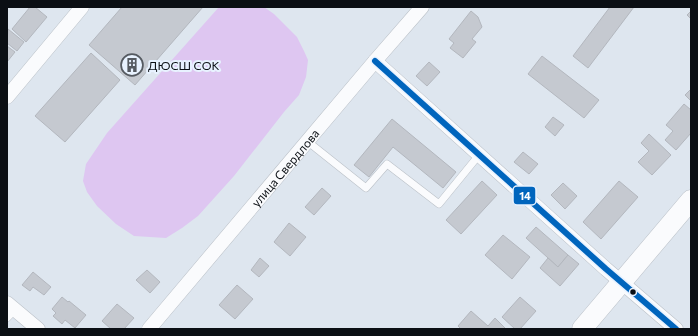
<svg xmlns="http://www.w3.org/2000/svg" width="698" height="336" font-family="Commissioner,sans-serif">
<rect width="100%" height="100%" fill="#dee6ef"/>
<path fill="#dec6f1" d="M 219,7 L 264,7 L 274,14 L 297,37 L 304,51 L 308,60 L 306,77 L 299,95 L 284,112 L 234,176 L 198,216 L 182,228 L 166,238 L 134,236 L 116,224 L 97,206 L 87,192 L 83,181 L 86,164 L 107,133 Z"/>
<g fill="#c5c9d0" stroke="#b3b7be">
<path d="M 30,7 L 35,7 L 47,17 L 26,42 L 12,29 Z"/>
<path d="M 122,7 L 203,7 L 135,85 L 89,45 Z"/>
<path d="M 610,7 L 634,7 L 588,68 L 573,56 Z"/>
<path d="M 471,11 L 478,17 L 482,27 L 472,39 L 476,42 L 463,58 L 450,48 L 454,43 L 449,39 Z"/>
<path d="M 691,11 L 691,19 L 687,15 Z"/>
<path d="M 8,29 L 24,42 L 17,51 L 7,43 Z"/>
<path d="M 7,46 L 15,52 L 7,62 Z"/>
<path d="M 91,53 L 120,80 L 65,142 L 35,116 Z"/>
<path d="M 542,56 L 599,100 L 584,118 L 528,74 Z"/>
<path d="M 429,62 L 440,72 L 427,86 L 416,76 Z"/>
<path d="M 691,89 L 691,101 L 685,95 Z"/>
<path d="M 684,104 L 691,110 L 691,133 L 676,150 L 665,140 L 673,131 L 666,125 Z"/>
<path d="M 553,117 L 564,125 L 555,136 L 545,127 Z"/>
<path d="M 392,119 L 456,172 L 443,188 L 393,147 L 369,177 L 354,165 Z"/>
<path d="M 649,134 L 671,155 L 652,175 L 638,162 L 649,151 L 641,143 Z"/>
<path d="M 523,152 L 538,164 L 529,174 L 514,162 Z"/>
<path d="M 482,181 L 497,195 L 461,234 L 446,220 Z"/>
<path d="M 619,181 L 638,197 L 601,239 L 583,222 Z"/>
<path d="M 563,183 L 577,196 L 565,209 L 551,195 Z"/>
<path d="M 322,188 L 331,196 L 314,215 L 305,207 Z"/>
<path d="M 289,223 L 306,237 L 290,256 L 274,242 Z"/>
<path d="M 536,227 L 568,255 L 558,267 L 526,238 Z"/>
<path d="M 503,235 L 530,257 L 512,279 L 485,255 Z"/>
<path d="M 568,255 L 579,264 L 560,286 L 540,268 L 548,258 L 558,267 Z"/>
<path d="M 260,258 L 269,266 L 259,277 L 251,270 Z"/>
<path d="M 147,270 L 160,282 L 150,293 L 136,280 Z"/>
<path d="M 33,272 L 51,287 L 44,295 L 33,287 L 30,291 L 22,285 Z"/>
<path d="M 237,285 L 253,299 L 235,319 L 219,305 Z"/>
<path d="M 62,297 L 68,302 L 69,301 L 86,315 L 75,328 L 65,320 L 62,324 L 53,316 L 56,313 L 52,309 Z"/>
<path d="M 520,297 L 536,311 L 520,329 L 515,329 L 502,317 Z"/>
<path d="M 117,304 L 134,318 L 124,329 L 111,329 L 102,321 Z"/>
<path d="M 471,311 L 488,326 L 495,318 L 506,329 L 461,329 L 458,326 Z"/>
</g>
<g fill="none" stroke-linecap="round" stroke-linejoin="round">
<g stroke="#bbc1c8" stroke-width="8">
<g id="lane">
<path d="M 307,141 L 366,188 L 387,164 L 439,204 L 479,155"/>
<path d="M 7,318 L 15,310"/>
</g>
</g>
<g stroke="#bbc1c8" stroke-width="15">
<g id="street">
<path d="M 375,61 L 606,269 L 676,329"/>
<path d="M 7,97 L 82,7"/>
<path d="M 7,303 L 38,329"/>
<path id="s1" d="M 149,329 L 375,61 L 422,7"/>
</g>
</g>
<g stroke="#bbc1c8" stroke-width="21">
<path id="secondary" d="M 582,329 L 691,200"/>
</g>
<use href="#lane" stroke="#fafbfd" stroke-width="7"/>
<use href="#street" stroke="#fafbfd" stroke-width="14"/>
<use href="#secondary" stroke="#fafbfd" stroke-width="20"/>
<g stroke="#e8f2ff" stroke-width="9">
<path id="bus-1" d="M 375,61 L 606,269 L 676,329"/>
</g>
<use href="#bus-1" stroke="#0065bd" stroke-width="6"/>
</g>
<defs>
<g id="building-ring" transform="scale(1.15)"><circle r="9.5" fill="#e8f2ff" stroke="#555a61" stroke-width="1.5"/><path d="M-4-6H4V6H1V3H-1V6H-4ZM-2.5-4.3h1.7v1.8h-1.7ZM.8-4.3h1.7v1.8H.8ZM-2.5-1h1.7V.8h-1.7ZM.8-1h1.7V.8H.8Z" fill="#555a61"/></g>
</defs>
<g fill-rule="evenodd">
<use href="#building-ring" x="132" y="65"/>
</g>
<circle fill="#0b0f14" stroke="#e8f2ff" stroke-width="1.5" cx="633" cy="292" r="3.5"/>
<g text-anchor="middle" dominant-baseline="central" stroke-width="4" stroke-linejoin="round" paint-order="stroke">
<g font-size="12" fill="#0b0f14" stroke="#e8f2ff" text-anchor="start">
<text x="148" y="65">ДЮСШ СОК</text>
</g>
<g font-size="12" fill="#0b0f14" stroke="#e8f2ff">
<text stroke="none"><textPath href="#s1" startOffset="211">улица Свердлова</textPath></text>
</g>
</g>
<rect stroke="#e8f2ff" stroke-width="1.5" x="513" y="186" width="23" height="19" rx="4" fill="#0065bd"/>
<g font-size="11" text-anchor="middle" font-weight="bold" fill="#fff">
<text x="525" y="200">14</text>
</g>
<rect width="698" height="336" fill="none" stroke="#0b0f14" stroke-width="16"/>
</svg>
